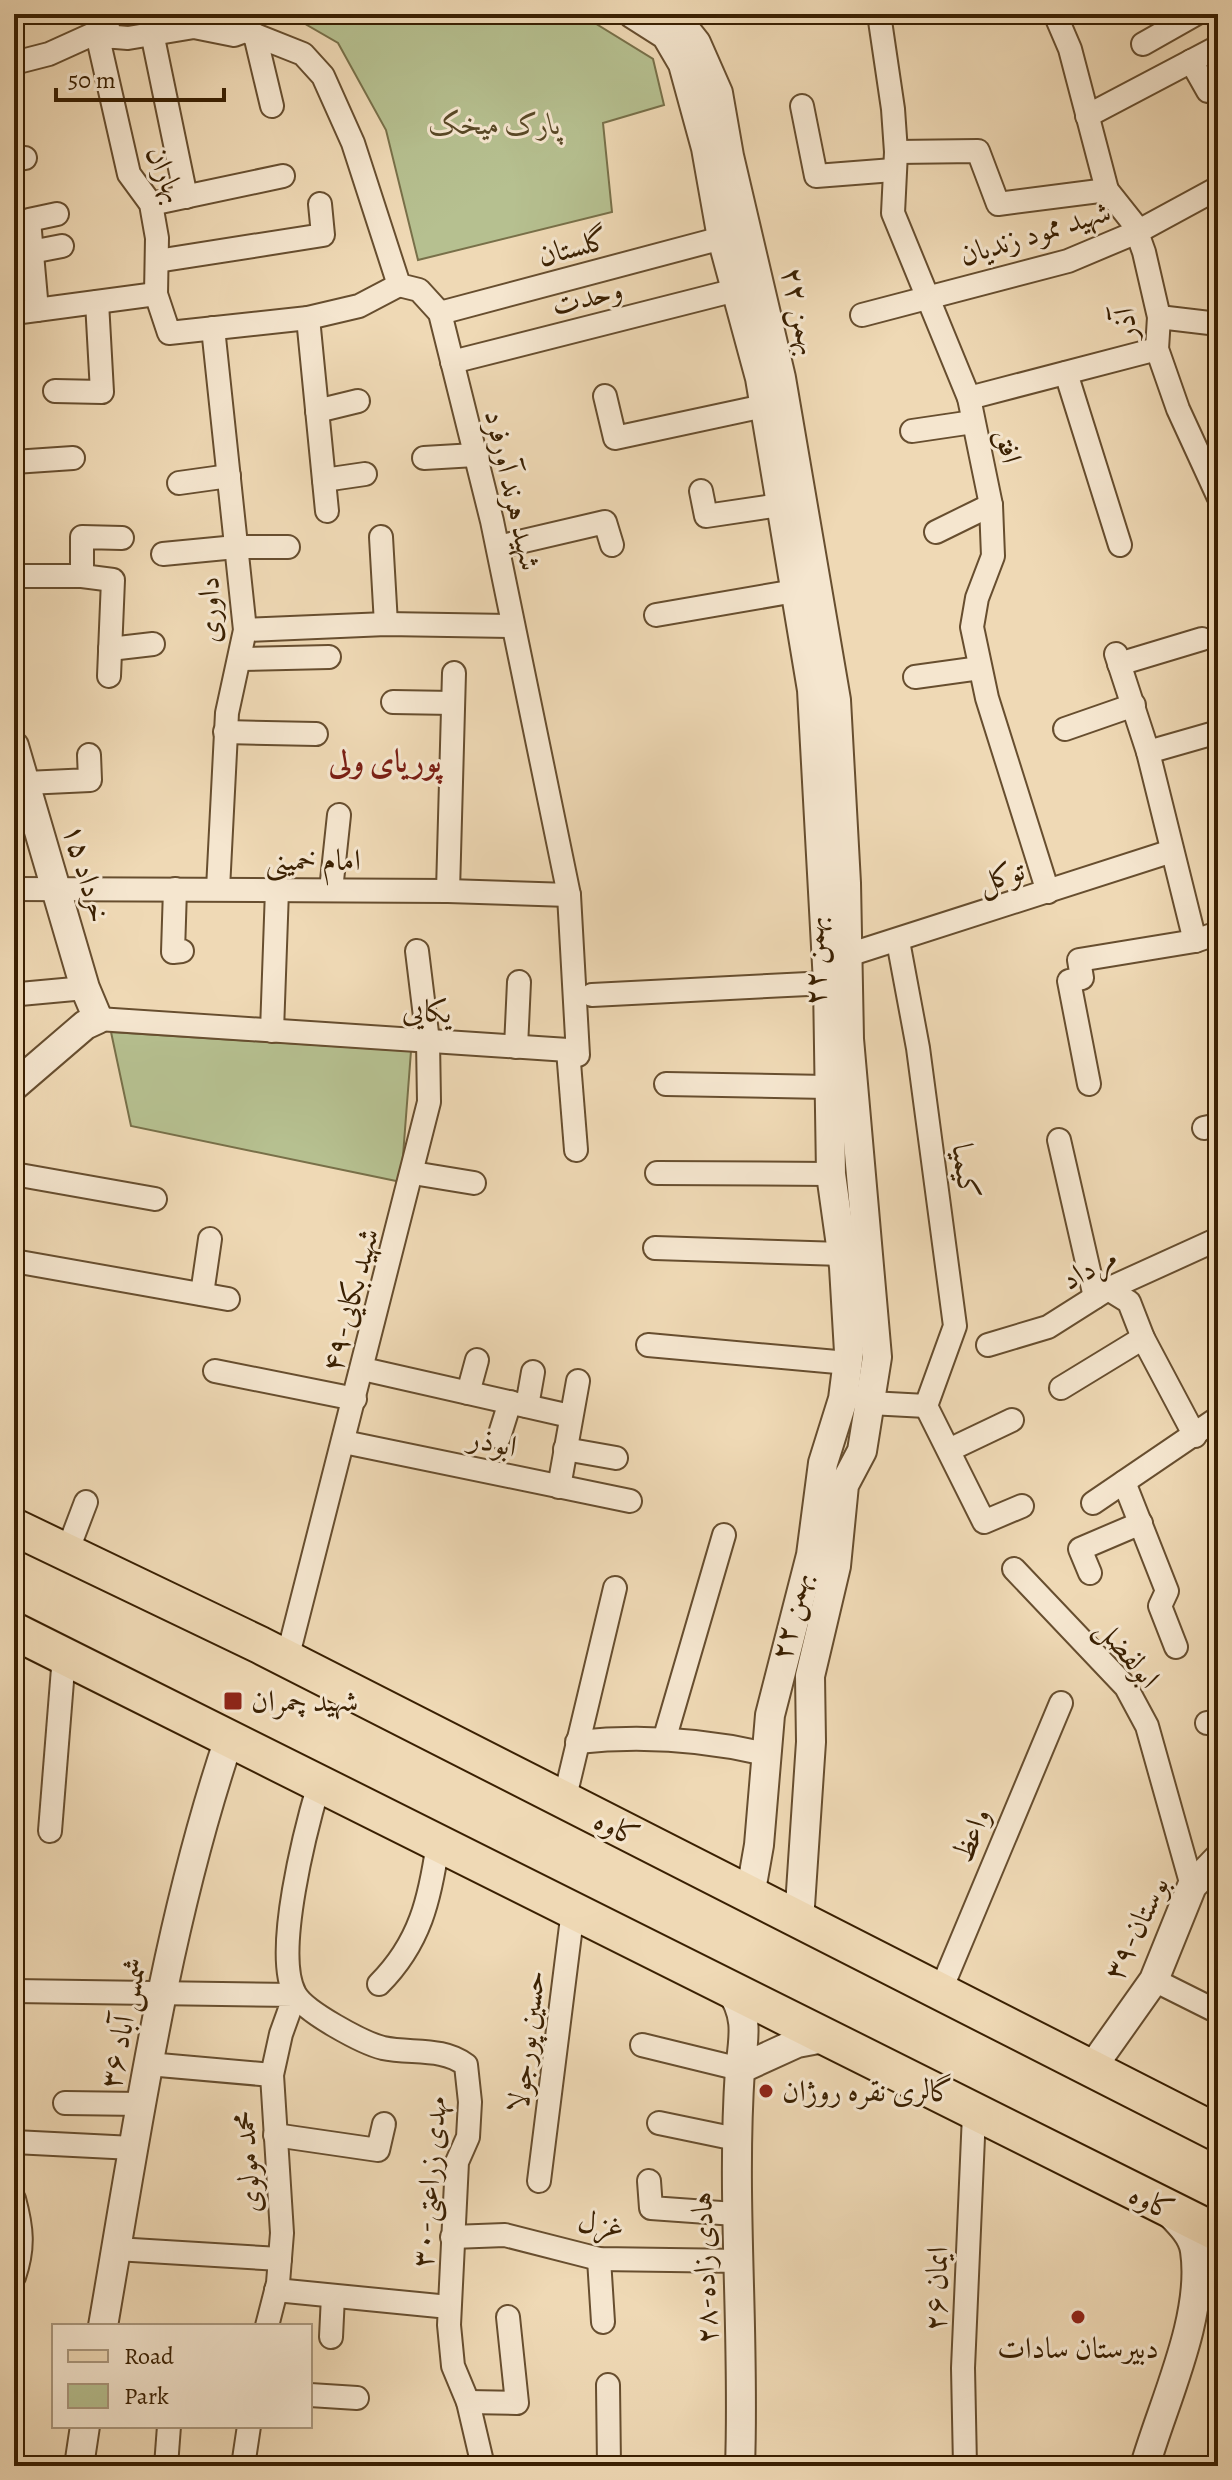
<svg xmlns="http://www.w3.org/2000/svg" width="1232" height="2480" font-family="Alegreya,Amiri,serif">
<rect width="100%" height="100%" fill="#efd9b5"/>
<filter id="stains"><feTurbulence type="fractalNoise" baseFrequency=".0025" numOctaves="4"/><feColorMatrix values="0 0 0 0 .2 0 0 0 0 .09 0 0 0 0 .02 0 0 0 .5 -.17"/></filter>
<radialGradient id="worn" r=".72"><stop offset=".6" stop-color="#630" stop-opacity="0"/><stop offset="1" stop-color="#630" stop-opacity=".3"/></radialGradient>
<g fill="#b6c090" stroke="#787049" stroke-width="2">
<path d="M 288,14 L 580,14 L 653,59 L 664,105 L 603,123 L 612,212 L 418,260 L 386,130 L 338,43 Z"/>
<path d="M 111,1032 L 411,1051 L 401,1182 L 131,1126 Z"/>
</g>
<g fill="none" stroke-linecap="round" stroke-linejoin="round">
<g stroke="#674e2f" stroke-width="26">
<g id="minor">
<path d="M 105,14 L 110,37"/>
<path d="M 879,14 L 893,109 L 896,152 L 893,213 L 969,398 L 991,505 L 993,556 L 977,598 L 972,627 L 987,698 L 1048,892"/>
<path d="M 1055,14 L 1070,49 L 1107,190 L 1134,224 L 1144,252 L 1159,317 L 1157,349 L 1178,409 L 1218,496"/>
<path d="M 152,33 L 186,197"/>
<path d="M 255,35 L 272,106"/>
<path d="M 98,38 L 129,174 L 151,204 L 157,238 L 156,294 L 169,333 L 308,318 L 359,306 L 399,285"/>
<path d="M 1143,44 L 1196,14"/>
<path d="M 1191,61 L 1208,91"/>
<path d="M 14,63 L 49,54 L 91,35 L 128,38 L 194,27 L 234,35 L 245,31 L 303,54 L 323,76 L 353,143 L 399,285 L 419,290 L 440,313 L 492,521 L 569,895 L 578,1055 L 568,1050 L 98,1019"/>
<path d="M 802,106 L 816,176 L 893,170"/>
<path d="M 1087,116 L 1218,47"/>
<path d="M 896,152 L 978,151 L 998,204 L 1107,190"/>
<path d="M 14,160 L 25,158"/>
<path d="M 151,204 L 283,176"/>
<path d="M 31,252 L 62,246"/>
<path d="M 157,261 L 323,235 L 320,204"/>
<path d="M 37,310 L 29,220 L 57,214"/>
<path d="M 14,313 L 156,294"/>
<path d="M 440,313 L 722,238"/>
<path d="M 862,315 L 1068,261 L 1137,232 L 1218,188"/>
<path d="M 1159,317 L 1218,324"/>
<path d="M 308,318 L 327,511"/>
<path d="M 213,328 L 245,630 L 227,713 L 218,889"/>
<path d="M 452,362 L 736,290"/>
<path d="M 1066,373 L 1120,545"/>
<path d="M 55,391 L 102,392 L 97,302"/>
<path d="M 605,396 L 615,438 L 764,406"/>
<path d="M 969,398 L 1157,349"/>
<path d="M 317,411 L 358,401"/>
<path d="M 912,431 L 973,422"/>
<path d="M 424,458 L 475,455"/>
<path d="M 14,462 L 73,458"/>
<path d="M 324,480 L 365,474"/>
<path d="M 179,483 L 229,476"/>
<path d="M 701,491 L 706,516 L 780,505"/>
<path d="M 936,532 L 991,505"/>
<path d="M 381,537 L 386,624"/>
<path d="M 498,547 L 605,522 L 612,545"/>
<path d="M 163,554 L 236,547 L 288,547"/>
<path d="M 14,576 L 82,576 L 113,580 L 109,676"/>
<path d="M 82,576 L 82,537 L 122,538"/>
<path d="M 656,615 L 795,591"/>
<path d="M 245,630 L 386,624 L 513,626"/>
<path d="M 110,649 L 153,644"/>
<path d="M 1116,654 L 1148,752 L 1195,941"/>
<path d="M 240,659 L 329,657"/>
<path d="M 1119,664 L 1202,639"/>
<path d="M 915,677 L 980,668"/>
<path d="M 393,702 L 453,703"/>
<path d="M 1065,729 L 1134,705"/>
<path d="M 225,732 L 316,734"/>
<path d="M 1148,752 L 1218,732"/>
<path d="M 26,783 L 90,780 L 89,755"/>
<path d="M 14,889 L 448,891 L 569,895"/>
<path d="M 175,889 L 173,952 L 182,951"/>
<path d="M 331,890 L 339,815"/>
<path d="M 448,891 L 454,673"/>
<path d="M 898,941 L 918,1048 L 955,1326 L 926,1406"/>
<path d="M 848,955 L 1172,851"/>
<path d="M 20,994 L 85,988"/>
<path d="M 592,995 L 828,983"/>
<path d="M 272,1031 L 277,890"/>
<path d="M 516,1047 L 519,982"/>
<path d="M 568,1050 L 576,1150"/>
<path d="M 666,1084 L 827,1087"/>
<path d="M 1089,1084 L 1069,981 L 1082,978 L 1079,960 L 1195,941 L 1218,933"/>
<path d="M 1204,1128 L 1218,1125"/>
<path d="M 1059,1140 L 1095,1297"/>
<path d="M 413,1173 L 474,1183"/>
<path d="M 657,1173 L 831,1174"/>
<path d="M 14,1174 L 155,1199"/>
<path d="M 655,1248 L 842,1254"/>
<path d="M 14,1261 L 228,1299"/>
<path d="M 1108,1289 L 1129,1302 L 1143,1338 L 1195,1436"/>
<path d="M 202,1294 L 210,1239"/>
<path d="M 648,1345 L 848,1363"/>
<path d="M 988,1345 L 1048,1327 L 1108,1289 L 1218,1239"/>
<path d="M 363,1369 L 570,1416"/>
<path d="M 215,1371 L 355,1399"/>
<path d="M 1061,1388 L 1143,1338"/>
<path d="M 468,1393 L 477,1360"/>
<path d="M 870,1403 L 926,1406"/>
<path d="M 527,1406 L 533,1372"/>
<path d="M 926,1406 L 984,1522 L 1022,1506"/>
<path d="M 499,1437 L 510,1402"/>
<path d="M 344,1442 L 630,1501"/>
<path d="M 565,1449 L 616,1458"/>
<path d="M 949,1450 L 1012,1420"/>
<path d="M 1124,1482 L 1167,1591 L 1160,1606 L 1176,1647"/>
<path d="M 559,1487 L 578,1381"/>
<path d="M 1093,1503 L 1218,1418"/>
<path d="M 67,1552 L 86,1502"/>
<path d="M 1014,1569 L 1126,1687 L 1147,1726 L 1192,1886"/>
<path d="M 1090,1573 L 1080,1549 L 1141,1523"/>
<path d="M 287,1659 L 429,1102 L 428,1041 L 417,951"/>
<path d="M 1207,1723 L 1218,1721"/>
<path d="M 665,1737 L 724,1535"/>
<path d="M 577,1742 C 642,1735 702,1739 766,1754"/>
<path d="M 319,1784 C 306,1828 273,1954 295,1994 C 305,2012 363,2043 383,2048 C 411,2054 443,2047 466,2065 L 470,2102 L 468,2137 L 457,2162 L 449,2325 L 453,2366 L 468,2402 L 483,2466"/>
<path d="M 564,1801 L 615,1588"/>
<path d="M 50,1831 L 64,1656"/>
<path d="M 1154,1980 L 1218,2012"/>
<path d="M 379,1984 C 420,1943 430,1899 438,1843"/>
<path d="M 14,1991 L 295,1995 L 281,2034 L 272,2075 L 282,2233 L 278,2283 L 267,2326"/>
<path d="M 940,1992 L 1061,1703"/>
<path d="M 642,2045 L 740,2069"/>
<path d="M 148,2064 L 272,2075"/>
<path d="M 65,2103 L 141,2104"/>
<path d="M 659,2123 L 736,2139"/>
<path d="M 275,2135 L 378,2150 L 384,2124"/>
<path d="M 14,2142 L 133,2148"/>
<path d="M 539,2181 L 573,1910"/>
<path d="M 649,2181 L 651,2208 L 735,2214"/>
<path d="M 14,2199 C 22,2228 24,2248 14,2277"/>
<path d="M 452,2237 L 505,2235 L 599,2259 L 741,2261"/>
<path d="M 116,2249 L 280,2259"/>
<path d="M 599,2259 L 603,2322"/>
<path d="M 276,2290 L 449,2307"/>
<path d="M 331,2337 L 333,2296"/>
<path d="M 608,2385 L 609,2466"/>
<path d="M 310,2395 L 357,2398"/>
<path d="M 468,2402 L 517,2403 L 508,2317"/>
<path d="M 166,2466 L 169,2426"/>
<path d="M 243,2466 L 249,2426"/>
<path d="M 965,2466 L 963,2368 L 974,2114"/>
</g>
</g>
<g stroke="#674e2f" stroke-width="32">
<g id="tertiary">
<path d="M 633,14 L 666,35 L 683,64 L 706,148 L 722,238 L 760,378 L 812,690 L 828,983 L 831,1174 L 844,1267 L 849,1352 L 843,1399 L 823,1463 L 811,1555 L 770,1715 L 759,1845 L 750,1896"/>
<path d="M 673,14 L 696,43 L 718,93 L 729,156 L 781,378 L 836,700 L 846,883 L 849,1039 L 877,1357 L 862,1451 L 844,1485 L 836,1566 L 810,1676 L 811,1742 L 799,1921"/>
<path d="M 14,746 L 85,988 L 98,1019 L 85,1025 L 14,1086"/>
<path d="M 729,1988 C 749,2015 744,2037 740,2069 L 797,2043 L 829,2037"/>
<path d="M 1091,2069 L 1154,1980 L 1192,1886 L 1218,1859"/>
<path d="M 103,2326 C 137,2129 165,1929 229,1739"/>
<path d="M 79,2466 L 85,2426"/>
<path d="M 740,2466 C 745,2333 731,2202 740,2069"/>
<path d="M 1145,2466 C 1163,2403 1205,2317 1195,2251 C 1193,2235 1179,2222 1168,2211"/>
</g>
</g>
<g stroke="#3a2002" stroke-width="40">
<g id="primary">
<path d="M 14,1527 L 260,1645 L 1218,2133"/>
<path d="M 14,1631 L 1218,2233"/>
</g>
</g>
<use href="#minor" stroke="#f5e6cf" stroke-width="22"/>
<use href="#tertiary" stroke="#f5e6cf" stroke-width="28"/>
<use href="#primary" stroke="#efd9b5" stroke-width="36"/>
</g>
<g fill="#8f2418" stroke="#f5e6cf" stroke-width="3">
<rect x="223" y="1691" width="20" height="20" rx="4"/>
<circle cx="766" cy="2091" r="8"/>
<circle cx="1078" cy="2317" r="8"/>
</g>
<g text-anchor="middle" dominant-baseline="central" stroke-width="6" stroke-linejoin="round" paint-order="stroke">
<g font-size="30" font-style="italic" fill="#594826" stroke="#f5e6cf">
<text x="495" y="124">پارک میخک</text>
</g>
<g font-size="30" fill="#3a2002" stroke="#f5e6cf">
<text transform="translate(166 174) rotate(68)">بهاران</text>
<text transform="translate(1035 233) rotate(-17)">شهید ممود زندیان</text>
<text transform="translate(573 247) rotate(-15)">گلستان</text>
<text transform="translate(587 297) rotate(-14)">وحدت</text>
<text transform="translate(801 311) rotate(78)">۲۲ بهمن</text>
<text transform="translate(1125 324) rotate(-95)">آذر</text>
<text transform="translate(1009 446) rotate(78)">افق</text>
<text transform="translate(513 490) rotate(77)">شهید هرند آورفرد</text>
<text transform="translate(209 610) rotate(-91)">داوری</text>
<text x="313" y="860">امام خمینی</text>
<text transform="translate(87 873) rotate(74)">۱۵ خرداد</text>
<text transform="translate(1001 876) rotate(-18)">توکل</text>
<text transform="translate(814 961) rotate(-91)">۲۲ بهمن</text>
<text transform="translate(427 1011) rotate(4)">یکایی</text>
<text transform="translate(966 1171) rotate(82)">کیمیا</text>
<text transform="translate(1089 1268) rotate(-29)">مرداد</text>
<text transform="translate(350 1300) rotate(-75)">۴۹-شهید بکایی</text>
<text transform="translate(493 1442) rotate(12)">ابوذر</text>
<text transform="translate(790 1616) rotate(-77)">۲۲ بهمن</text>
<text transform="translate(1128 1653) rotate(50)">ابولفضل</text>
<text transform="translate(617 1828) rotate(27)">کاوه</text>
<text transform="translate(971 1835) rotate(-68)">واعظ</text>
<text transform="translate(1136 1928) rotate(-64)">۳۹-بوستان</text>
<text transform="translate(123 2023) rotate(-78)">شمس آباد ۳۶</text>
<text transform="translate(526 2041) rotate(-83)">حسین پورجولا</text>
<text transform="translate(247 2162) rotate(-94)">محمد مولوی</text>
<text transform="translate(429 2182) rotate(-85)">۳۰-مهدی زراعتی</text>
<text transform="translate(1152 2202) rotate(26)">کاوه</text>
<text transform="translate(601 2224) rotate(9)">غزل</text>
<text transform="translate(704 2268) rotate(-92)">۲۸-هادی زاده</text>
<text transform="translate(936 2289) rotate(-88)">۲۶ ایمان</text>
</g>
<g font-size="30" fill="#3a2002" stroke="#f5e6cf" text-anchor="start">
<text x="251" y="1701">شهید چمران</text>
<text x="782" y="2091">گالری نقره روژان</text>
<text x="1078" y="2348" text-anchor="middle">دبیرستان سادات</text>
</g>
<g font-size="32" font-weight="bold" fill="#7a1f14" stroke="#f5e6cf">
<text x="385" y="761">پوریای ولی</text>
</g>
</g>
<rect width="1232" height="2480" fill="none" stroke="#efd9b5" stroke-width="48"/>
<rect x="16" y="16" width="1200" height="2448" fill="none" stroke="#3a2002" stroke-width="4"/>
<rect x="24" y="24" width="1184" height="2432" fill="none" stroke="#3a2002" stroke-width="2"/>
<rect x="52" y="2324" width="260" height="104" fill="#f5e6cf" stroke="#aa977d" stroke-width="2"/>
<rect x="68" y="2350" width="40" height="12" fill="#efd9b5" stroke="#aa977d" stroke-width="2"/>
<text x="124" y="2364" font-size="24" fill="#3a2002">Road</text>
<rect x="68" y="2384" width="40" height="24" fill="#b6c090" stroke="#aa977d" stroke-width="2"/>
<text x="124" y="2404" font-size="24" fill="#3a2002">Park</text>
<path d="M56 88v12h168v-12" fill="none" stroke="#3a2002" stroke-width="4"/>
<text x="68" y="88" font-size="24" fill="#3a2002" stroke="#f5e6cf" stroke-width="6" paint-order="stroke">50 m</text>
<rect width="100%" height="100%" filter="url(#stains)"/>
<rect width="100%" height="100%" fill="url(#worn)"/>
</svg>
